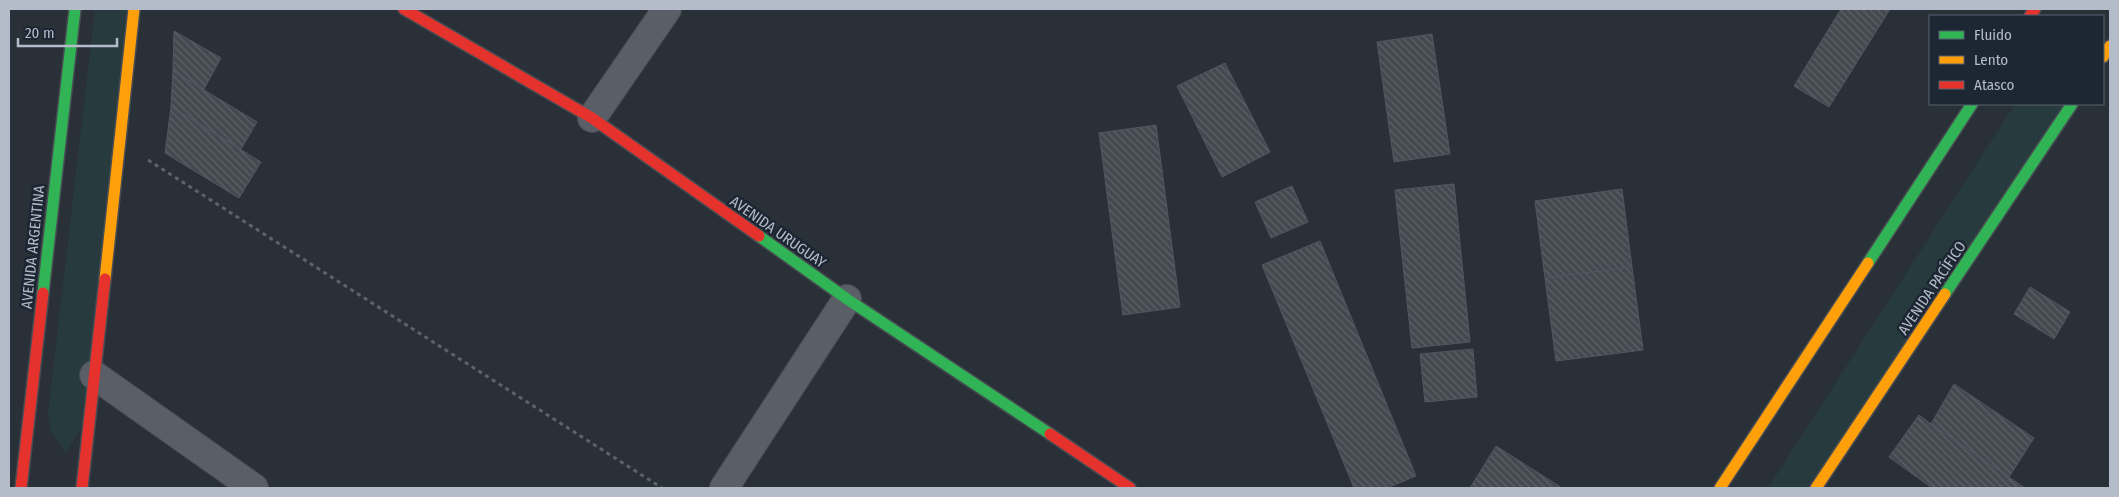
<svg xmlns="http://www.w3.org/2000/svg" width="2119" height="497" font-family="'Fira Sans Condensed',sans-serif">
<defs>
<pattern id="building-back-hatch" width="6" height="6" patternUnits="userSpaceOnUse" patternTransform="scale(1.25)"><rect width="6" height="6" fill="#444950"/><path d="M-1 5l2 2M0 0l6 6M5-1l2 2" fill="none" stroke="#5d6168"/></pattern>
</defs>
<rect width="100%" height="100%" fill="#2a3038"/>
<g fill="#273a3e">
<path d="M 95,9 L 132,9 L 90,415 L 66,452 L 51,432 L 48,414 Z"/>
<path d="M 2015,104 L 2063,104 L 1816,488 L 1768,488 Z"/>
</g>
<g fill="url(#building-back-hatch)" stroke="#52575f">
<path d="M 1841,9 L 1890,9 L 1829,107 L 1794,86 Z"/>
<path d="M 174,31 L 221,58 L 204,89 L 173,71 Z"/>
<path d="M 1432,34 L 1450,154 L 1394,162 L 1377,42 Z"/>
<path d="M 1225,63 L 1270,152 L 1222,177 L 1177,86 Z"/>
<path d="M 173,71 L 257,122 L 241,149 L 171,107 Z"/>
<path d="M 171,107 L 261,162 L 239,198 L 165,153 Z"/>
<path d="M 1156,125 L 1180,307 L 1123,315 L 1099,133 Z"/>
<path d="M 1454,184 L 1470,342 L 1412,348 L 1395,190 Z"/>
<path d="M 1292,186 L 1308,222 L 1271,238 L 1255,202 Z"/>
<path d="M 1622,189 L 1632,267 L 1545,278 L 1535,201 Z"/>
<path d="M 1320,241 L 1416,476 L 1387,488 L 1354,488 L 1262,265 Z"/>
<path d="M 1632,267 L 1643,350 L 1556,361 L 1545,278 Z"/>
<path d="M 2030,287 L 2070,312 L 2054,339 L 2014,314 Z"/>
<path d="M 1473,349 L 1477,397 L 1425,402 L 1420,354 Z"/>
<path d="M 1954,384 L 2034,438 L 2009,477 L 1931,424 Z"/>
<path d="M 1919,415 L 1931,424 L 2025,488 L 1932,488 L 1889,457 Z"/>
<path d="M 1496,446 L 1562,488 L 1470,488 Z"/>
</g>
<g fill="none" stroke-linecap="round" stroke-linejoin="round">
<g stroke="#484c53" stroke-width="30">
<g id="street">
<path d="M 592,118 L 667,9"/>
<path d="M 94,375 L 254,488"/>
<path d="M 724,488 L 847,299"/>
</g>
</g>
<g stroke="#484c53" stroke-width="14">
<g id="fast">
<path d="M 759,236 L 847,299 L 1050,434"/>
<path d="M 1868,263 L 1972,104"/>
<path d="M 43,293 L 75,9"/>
<path d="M 1945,294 L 2072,104"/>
</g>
</g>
<g stroke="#484c53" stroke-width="14">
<g id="slow">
<path d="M 2103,57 L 2110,46"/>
<path d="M 105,279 L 134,9"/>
<path d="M 1720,488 L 1868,263"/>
<path d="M 1816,488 L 1945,294"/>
</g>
</g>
<g stroke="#484c53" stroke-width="14">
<g id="jam">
<path d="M 404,9 L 592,118 L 759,236"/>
<path d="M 2030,16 L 2035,9"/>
<path d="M 1050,434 L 1130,488"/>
<path d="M 21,488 L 43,293"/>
<path d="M 82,488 L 105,279"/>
</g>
</g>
<path stroke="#5d636a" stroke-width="3" stroke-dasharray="4 4" stroke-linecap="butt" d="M 148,160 L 662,488"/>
<use href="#street" stroke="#5a5e66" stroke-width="28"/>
<use href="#fast" stroke="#30b455" stroke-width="11"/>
<use href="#slow" stroke="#ff9f0a" stroke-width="11"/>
<use href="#jam" stroke="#e5322d" stroke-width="11"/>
</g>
<g text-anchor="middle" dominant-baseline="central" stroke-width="5" stroke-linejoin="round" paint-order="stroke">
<g font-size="15" fill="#b4bcc9" stroke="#1d2633">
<text transform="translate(778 232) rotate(35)">AVENIDA URUGUAY</text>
<text transform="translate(33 247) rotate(-84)">AVENIDA ARGENTINA</text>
<text transform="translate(1932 288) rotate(-56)">AVENIDA PACÍFICO</text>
</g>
</g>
<rect width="2119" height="497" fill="none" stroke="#b4bcc9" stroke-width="20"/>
<rect x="1929" y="15" width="175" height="90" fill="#1d2633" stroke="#59626f"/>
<rect x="1939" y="31" width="25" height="8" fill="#30b455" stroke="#59626f"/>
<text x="1974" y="40" font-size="15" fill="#b4bcc9">Fluido</text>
<rect x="1939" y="56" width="25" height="8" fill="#ff9f0a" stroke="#59626f"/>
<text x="1974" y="65" font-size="15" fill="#b4bcc9">Lento</text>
<rect x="1939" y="81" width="25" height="8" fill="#e5322d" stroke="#59626f"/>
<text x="1974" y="90" font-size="15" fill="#b4bcc9">Atasco</text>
<path d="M18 38v8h99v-8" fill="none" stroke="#b4bcc9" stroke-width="2.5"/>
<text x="25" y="38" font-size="15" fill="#b4bcc9" stroke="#1d2633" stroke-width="4" paint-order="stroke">20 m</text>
</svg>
